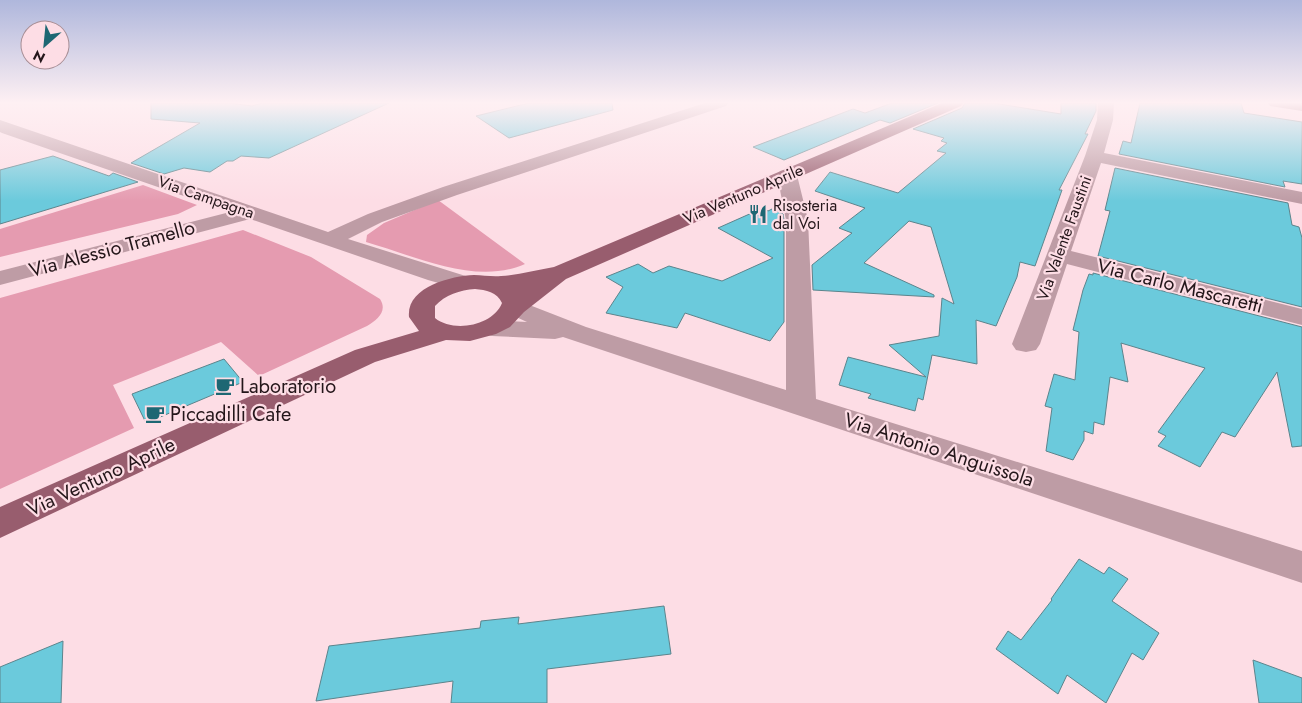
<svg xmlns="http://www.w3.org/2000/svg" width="1302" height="703" font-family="Jost,sans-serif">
<rect width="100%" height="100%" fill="#fddde5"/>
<g fill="#e59bb0">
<path d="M 143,185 L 197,205 L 178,214 L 0,257 L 0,229 Z"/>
<path d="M 438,200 L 525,264 C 476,286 415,256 366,242 L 367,235 L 384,223 Z"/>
<path d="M 243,230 L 311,257 L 380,299 C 388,311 377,320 367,326 L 259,376 L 221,342 L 113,385 L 134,428 L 0,489 L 0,298 Z"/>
</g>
<g fill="#6bcadc" stroke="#5c848c">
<path d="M 151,103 L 229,103 L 252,106 L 262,103 L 389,103 L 269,158 L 241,156 L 233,161 L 227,161 L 210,172 L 184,168 L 164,174 L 131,163 L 200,123 L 151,119 Z"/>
<path d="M 529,103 L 612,103 L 613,110 L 509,138 L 476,116 Z"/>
<path d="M 892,103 L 938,103 L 890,123 L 880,120 L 784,160 L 753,147 L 853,109 L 865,113 Z"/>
<path d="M 965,103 L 993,103 L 1061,114 L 1061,103 L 1096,103 L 1096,111 L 1085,134 L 1088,134 L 1059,190 L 1062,190 L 1035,266 L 1020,262 L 1017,277 L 996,326 L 976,320 L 977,364 L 932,355 L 923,400 L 918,398 L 915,411 L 868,398 L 871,394 L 839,385 L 848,357 L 926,377 L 889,345 L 939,336 L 942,298 L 954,304 L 931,227 L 909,221 L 864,263 L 934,295 L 934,297 L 813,290 L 812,265 L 852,233 L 839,228 L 865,208 L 815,191 L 830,172 L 898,193 L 946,153 L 937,151 L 947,143 L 941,141 L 944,138 L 913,129 L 962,108 Z"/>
<path d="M 1140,103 L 1241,103 L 1244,113 L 1302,122 L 1302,184 L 1283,181 L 1285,187 L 1119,154 L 1123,141 L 1131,143 Z"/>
<path d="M 53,156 L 109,176 L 113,173 L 138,182 L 0,224 L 0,170 Z"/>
<path d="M 1115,168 L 1288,203 L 1292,225 L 1299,227 L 1302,238 L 1302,307 L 1098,256 L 1110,211 L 1105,210 Z"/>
<path d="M 763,208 L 768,211 L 772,209 L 783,214 L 784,220 L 784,322 L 770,341 L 685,313 L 677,328 L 606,313 L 623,287 L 606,277 L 638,264 L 653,273 L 669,266 L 722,281 L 773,258 L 718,228 Z"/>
<path d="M 1093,273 L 1302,327 L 1302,446 L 1292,447 L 1277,372 L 1235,437 L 1222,432 L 1200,467 L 1158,446 L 1166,436 L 1158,432 L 1205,368 L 1121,343 L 1128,382 L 1110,377 L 1104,425 L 1094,422 L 1093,434 L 1084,431 L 1084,440 L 1073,460 L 1046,451 L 1052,408 L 1045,406 L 1054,374 L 1075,380 L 1079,332 L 1073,330 L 1083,290 L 1089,274 L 1093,275 Z"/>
<path d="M 224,359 L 243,382 L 146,423 L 132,394 Z"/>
<path d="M 1079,559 L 1104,574 L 1109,567 L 1128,579 L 1112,601 L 1159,633 L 1143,660 L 1132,653 L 1106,703 L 1067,675 L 1058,694 L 996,649 L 1008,631 L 1021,640 L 1052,600 L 1051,599 Z"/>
<path d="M 664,606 L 671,654 L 547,669 L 547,703 L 451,703 L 453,681 L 316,701 L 329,646 L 480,628 L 481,621 L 519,617 L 518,624 Z"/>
<path d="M 63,641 L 61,703 L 0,703 L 0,667 Z"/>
<path d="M 1253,660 L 1302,678 L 1302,703 L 1259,703 Z"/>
</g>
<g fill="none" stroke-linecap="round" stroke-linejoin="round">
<g fill="#be9ca5" fill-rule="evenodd">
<path d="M 705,103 L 728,103 L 726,106 L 457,195 L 382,222 L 348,239 L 472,278 L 475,283 L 472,288 L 463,290 L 428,280 L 250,219 L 0,285 L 0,271 L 230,212 L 2,133 L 0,132 L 0,120 L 328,232 L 368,214 L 443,187 Z"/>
<path d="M 1098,103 L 1114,103 L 1113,120 L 1104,153 L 1302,192 L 1302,204 L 1101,163 L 1071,251 L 1302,309 L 1302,325 L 1067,264 L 1040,344 L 1036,350 L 1026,352 L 1016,350 L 1012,344 L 1085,156 L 1097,120 Z"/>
<path d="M 787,169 L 794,171 L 797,175 L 808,220 L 816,399 L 1302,551 L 1302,583 L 563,337 L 555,339 L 492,336 L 483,334 L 479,328 L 483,322 L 492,320 L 527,322 L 505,312 L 501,307 L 505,302 L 514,299 L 586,327 L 786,390 L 786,220 L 777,175 L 780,171 Z"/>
</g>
<g fill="#985d6e" fill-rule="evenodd">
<path d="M 942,103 L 963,103 L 961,106 L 566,279 L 524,312 L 510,327 L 496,334 L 470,341 L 446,340 L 375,362 L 0,538 L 0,507 L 355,350 L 419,331 L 409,317 C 406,287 451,276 474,275 C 483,275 492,277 501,276 C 519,275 536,270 554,267 ZM 475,289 C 486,290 497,292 502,303 C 493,326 453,333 435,318 L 435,306 C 445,295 460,290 475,289 Z"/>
<path d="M 1268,103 L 1302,103 L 1302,111 L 1270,106 Z"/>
</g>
</g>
<linearGradient id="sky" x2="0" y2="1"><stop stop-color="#afb7dc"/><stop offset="0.51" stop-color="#fef0f3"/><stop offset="1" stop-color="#fef0f3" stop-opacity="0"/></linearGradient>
<rect width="1302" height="201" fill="url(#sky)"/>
<defs>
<g id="restaurant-bare" transform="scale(1.5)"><path d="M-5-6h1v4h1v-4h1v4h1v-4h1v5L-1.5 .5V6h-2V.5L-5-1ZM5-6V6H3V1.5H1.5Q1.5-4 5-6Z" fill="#1e6773" stroke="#fddde5" stroke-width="2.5" paint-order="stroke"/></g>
<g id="cafe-bare" transform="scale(1.5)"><path d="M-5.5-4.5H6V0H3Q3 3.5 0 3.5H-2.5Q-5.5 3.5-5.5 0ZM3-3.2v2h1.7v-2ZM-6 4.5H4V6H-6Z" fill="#1e6773" stroke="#fddde5" stroke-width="2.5" paint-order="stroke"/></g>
</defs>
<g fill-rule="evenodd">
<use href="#restaurant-bare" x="758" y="214"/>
<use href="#cafe-bare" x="225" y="386"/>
<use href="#cafe-bare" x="155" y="414"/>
</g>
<g text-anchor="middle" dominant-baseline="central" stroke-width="4.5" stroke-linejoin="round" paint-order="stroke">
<g font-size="16" fill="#24161a" stroke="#fddde5">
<text transform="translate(743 194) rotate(-23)">Via Ventuno Aprile</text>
<text transform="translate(206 197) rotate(19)">Via Campagna</text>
<text transform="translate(1064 238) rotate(-70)">Via Valente Faustini</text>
</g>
<g font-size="16" fill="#24161a" stroke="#fddde5" text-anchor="start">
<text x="773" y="205">Risosteria<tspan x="773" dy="18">dal Voi</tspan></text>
</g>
<g font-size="20" fill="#24161a" stroke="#fddde5">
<text transform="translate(112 249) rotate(-15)">Via Alessio Tramello</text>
<text transform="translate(1180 286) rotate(14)">Via Carlo Mascaretti</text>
<text transform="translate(939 450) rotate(18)">Via Antonio Anguissola</text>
<text transform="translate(101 477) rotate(-25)">Via Ventuno Aprile</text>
</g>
<g font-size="20" fill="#24161a" stroke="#fddde5" text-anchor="start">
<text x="240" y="386">Laboratorio</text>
<text x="170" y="414">Piccadilli Cafe</text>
</g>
</g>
<g transform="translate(45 45) rotate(207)"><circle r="24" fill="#fddde5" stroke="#a68d94"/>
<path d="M0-4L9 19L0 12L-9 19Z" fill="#1e6773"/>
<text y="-8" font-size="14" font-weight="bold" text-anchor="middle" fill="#24161a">N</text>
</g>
</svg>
